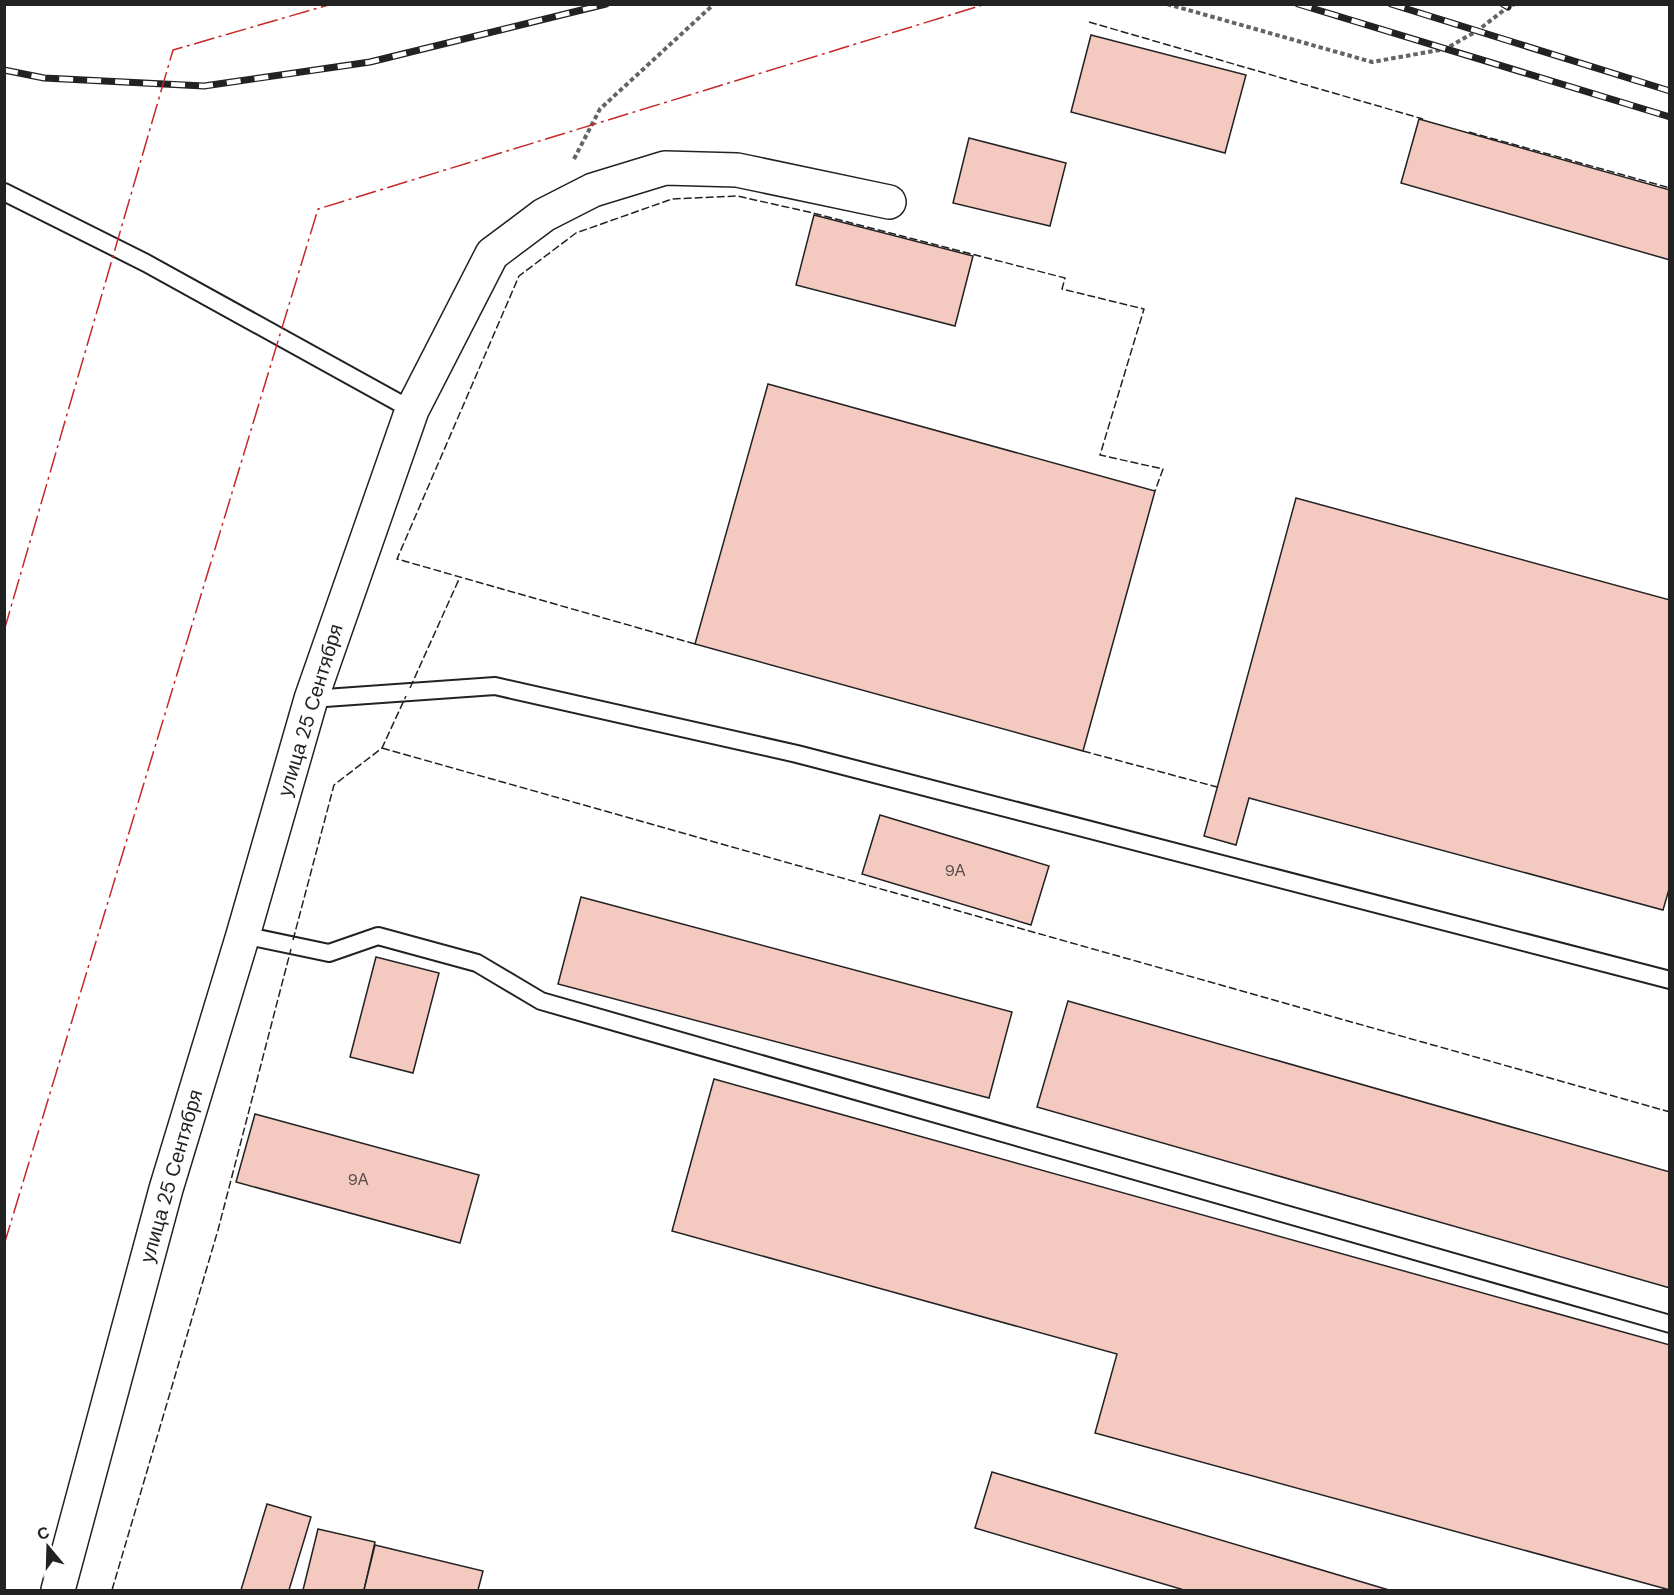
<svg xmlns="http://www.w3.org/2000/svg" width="1674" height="1595" font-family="'DM Sans',sans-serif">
<rect width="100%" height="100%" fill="#fff"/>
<g fill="#f3c9c0" stroke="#222" stroke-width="1.5">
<path d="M 1091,35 L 1246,75 L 1225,153 L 1071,112 Z"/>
<path d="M 1419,119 L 1670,190 L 1670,260 L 1401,183 Z"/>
<path d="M 969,138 L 1066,163 L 1050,226 L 953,203 Z"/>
<path d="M 814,215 L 973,256 L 955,326 L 796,285 Z"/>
<path d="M 768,384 L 1155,491 L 1083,751 L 695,644 Z"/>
<path d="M 1296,498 L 1670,600 L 1670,886 L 1663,910 L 1249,798 L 1236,845 L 1204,836 Z"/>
<path d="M 880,815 L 1049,866 L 1031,925 L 862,874 Z"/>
<path d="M 581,897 L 1012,1012 L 989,1098 L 558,984 Z"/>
<path d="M 376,957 L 439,973 L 413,1073 L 350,1057 Z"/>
<path d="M 1068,1001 L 1670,1172 L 1670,1288 L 1037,1107 Z"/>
<path d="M 714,1079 L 1670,1345 L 1670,1590 L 1095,1433 L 1117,1354 L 672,1231 Z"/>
<path d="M 255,1114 L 479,1175 L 460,1243 L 236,1182 Z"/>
<path d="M 992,1472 L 1389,1590 L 1184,1590 L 975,1528 Z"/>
<path d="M 267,1504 L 311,1517 L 289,1590 L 241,1590 Z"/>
<path d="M 318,1529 L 375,1542 L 364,1590 L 303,1590 Z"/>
<path d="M 375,1545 L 483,1571 L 478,1590 L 364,1590 Z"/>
</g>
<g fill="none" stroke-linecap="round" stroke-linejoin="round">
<g stroke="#222" stroke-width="20">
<g id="service">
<path d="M 4,192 L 146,263 L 412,410"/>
<path d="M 311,699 L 495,686 L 797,754 L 1670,980"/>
<path d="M 243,935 L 329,953 L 378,936 L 477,963 L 541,1001 L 1670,1324"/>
</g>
</g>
<g stroke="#222" stroke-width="36">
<path id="minor" d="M 58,1590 L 166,1189 L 243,935 L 311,699 L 412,410 L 492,254 L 544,215 L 593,190 L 665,168 L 737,170 L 889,202"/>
</g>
<g stroke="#646464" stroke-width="4" stroke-dasharray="4.5 3" stroke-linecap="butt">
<path d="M 1167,4 L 1372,62 L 1445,49 L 1477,31 L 1508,7 L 1515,4"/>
<path d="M 574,159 L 600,109 L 714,4"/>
</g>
<use href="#service" stroke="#fff" stroke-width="16"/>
<use href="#minor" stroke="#fff" stroke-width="33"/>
<g stroke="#222" stroke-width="7">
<g id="rail">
<path d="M 1298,4 L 1670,117"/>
<path d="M 1391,4 L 1670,91"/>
<path d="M 1503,4 L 1508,7"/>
<path d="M 4,70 L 44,78 L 204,86 L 370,62 L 606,4"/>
</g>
</g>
<use href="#rail" stroke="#fff" stroke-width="4.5" stroke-dasharray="14" stroke-linecap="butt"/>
<g stroke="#222" stroke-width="1.5" stroke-dasharray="8 3" stroke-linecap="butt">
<path d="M 1089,22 L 1423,119"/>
<path d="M 1469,132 L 1670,188"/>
<path d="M 695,644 L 397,559 L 519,276 L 576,233 L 672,199 L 737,196 L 809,212 L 1065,278 L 1062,289 L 1144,309 L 1100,455 L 1163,469 L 1155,491"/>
<path d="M 410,688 L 460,577"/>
<path d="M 382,748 L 1670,1112"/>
<path d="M 1083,751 L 1217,787"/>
<path d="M 293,940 L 334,785 L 382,748 L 406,696"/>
<path d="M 112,1590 L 218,1230 L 291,949"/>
</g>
<g stroke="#c62828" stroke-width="1.5" stroke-dasharray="21 4.5 3 4.5" stroke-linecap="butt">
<path d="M 4,631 L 173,50 L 332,4"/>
<path d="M 4,1245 L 318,209 L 986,4"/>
</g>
</g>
<g text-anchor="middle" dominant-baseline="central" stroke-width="4.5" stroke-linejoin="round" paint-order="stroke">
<g font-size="16" fill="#564c4a">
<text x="955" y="870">9А</text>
<text x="358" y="1179">9А</text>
</g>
<g font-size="20" fill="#222" stroke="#fff">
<text transform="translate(310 710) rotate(-73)">улица 25 Сентября</text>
<text transform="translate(171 1176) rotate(-74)">улица 25 Сентября</text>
</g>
</g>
<rect width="1674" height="1595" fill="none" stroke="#222222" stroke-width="12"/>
<g transform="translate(48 1547) rotate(341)" stroke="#ffffff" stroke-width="4.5" paint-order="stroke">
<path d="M0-4.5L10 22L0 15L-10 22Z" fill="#222222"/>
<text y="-9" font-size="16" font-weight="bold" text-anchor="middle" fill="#222222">С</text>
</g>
</svg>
